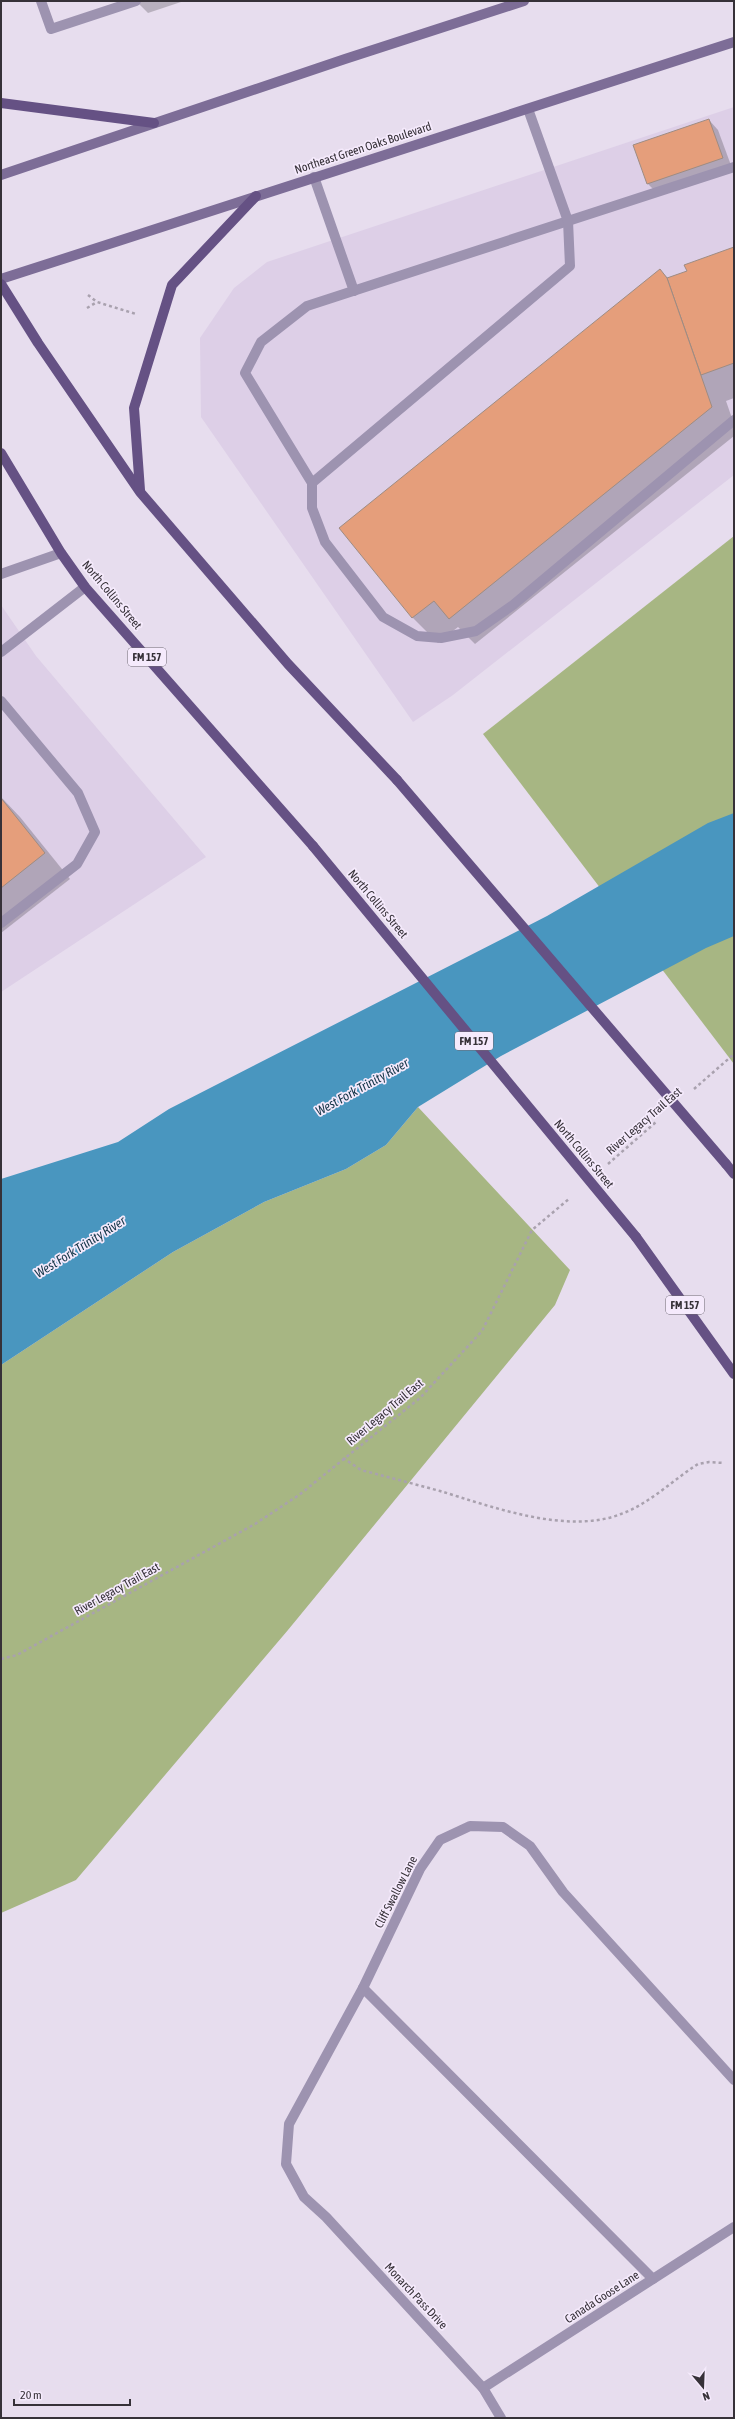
<svg xmlns="http://www.w3.org/2000/svg" width="735" height="2419" font-family="'Asap Condensed',sans-serif">
<rect width="100%" height="100%" fill="#e7ddee"/>
<g fill="#ddcfe7">
<path d="M 734,107 L 734,475 L 453,695 L 413,722 L 201,417 L 200,338 L 234,288 L 267,262 Z"/>
<path d="M 1,605 L 36,656 L 206,857 L 1,992 Z"/>
</g>
<g fill="#a7b683">
<path d="M 734,536 L 734,1064 L 483,734 Z"/>
<path d="M 418,1107 L 570,1270 L 555,1305 L 288,1630 L 76,1880 L 1,1913 L 1,1365 L 173,1252 L 264,1202 L 346,1169 L 386,1145 Z"/>
</g>
<path fill="#4996bf" d="M 734,813 L 734,936 L 706,948 L 501,1056 L 418,1107 L 386,1145 L 346,1169 L 264,1202 L 173,1252 L 1,1365 L 1,1179 L 118,1142 L 169,1109 L 547,916 L 708,823 Z"/>
<g fill="#0003">
<path d="M 136,1 L 184,1 L 148,13 Z"/>
<path d="M 709,120 L 718,130 L 732,168 L 657,193 L 648,184 L 635,146 Z"/>
<path d="M 734,248 L 734,398 L 726,401 L 734,424 L 734,436 L 475,644 L 458,627 L 438,643 L 413,618 L 340,528 L 660,271 L 668,278 L 688,272 Z"/>
<path d="M 1,797 L 20,817 L 70,879 L 1,933 Z"/>
</g>
<g fill="#e59e7b" stroke="#9e8c83">
<path d="M 709,119 L 723,158 L 647,184 L 633,145 Z"/>
<path d="M 734,247 L 734,363 L 701,375 L 667,278 L 687,271 L 684,265 Z"/>
<path d="M 660,269 L 667,278 L 712,407 L 449,619 L 434,601 L 412,618 L 339,528 Z"/>
<path d="M 1,798 L 45,853 L 1,888 Z"/>
</g>
<g fill="none" stroke-linecap="round" stroke-linejoin="round">
<g stroke="#a9a1ae" stroke-width="2.5" stroke-dasharray="3 3" stroke-linecap="butt">
<path d="M 88,295 L 97,302 L 136,314"/>
<path d="M 87,308 L 97,302"/>
<path d="M 694,1089 L 734,1054"/>
<path d="M 608,1164 L 656,1122"/>
<path d="M 343,1458 L 361,1470 C 388,1477 414,1484 440,1491 C 493,1507 567,1535 621,1514 C 649,1504 673,1480 698,1464 L 709,1462 L 724,1463"/>
<path d="M 1,1659 L 17,1655 L 255,1524 L 299,1495 L 420,1398 L 482,1331 L 532,1230 L 570,1198"/>
</g>
<g stroke="#9d93b0" stroke-width="10">
<path d="M 41,1 L 51,29 L 136,1"/>
<path d="M 734,167 L 307,306 L 261,342 L 245,373 L 312,483 L 312,508 L 325,542 L 383,617 L 417,636 L 441,638 L 476,631 L 513,605 L 734,420"/>
<path d="M 314,177 L 354,291"/>
<path d="M 312,483 L 570,266 L 568,221 L 528,109"/>
<path d="M 1,574 L 61,553"/>
<path d="M 1,652 L 85,587"/>
<path d="M 1,701 L 78,793 L 95,832 L 77,864 L 1,923"/>
</g>
<g stroke="#9d93b0" stroke-width="10">
<path d="M 363,1988 L 653,2279"/>
<path d="M 483,2388 L 734,2227"/>
<path d="M 501,2418 L 483,2388 L 326,2217 L 304,2197 L 286,2164 L 289,2124 L 363,1988 L 420,1869 L 440,1840 L 470,1826 L 503,1827 L 530,1846 L 563,1892 L 734,2080"/>
</g>
<g stroke="#7d6d97" stroke-width="10">
<path d="M 1,175 L 345,59 L 524,1"/>
<path d="M 1,279 L 734,42"/>
</g>
<g stroke="#655184" stroke-width="10">
<path d="M 1,103 L 154,123"/>
<path d="M 1,284 L 38,343 L 140,492 L 288,664 L 397,780"/>
<path d="M 1,453 L 61,553 L 85,587 L 313,846"/>
<path d="M 140,490 L 134,408 L 172,285 L 256,196"/>
<path d="M 726,1164 L 734,1174"/>
<path d="M 636,1237 L 734,1374"/>
</g>
<g stroke="#655184" stroke-width="10">
<path d="M 397,780 L 726,1164"/>
<path d="M 313,846 L 636,1237"/>
</g>
</g>
<g text-anchor="middle" dominant-baseline="central" stroke-width="3.5" stroke-linejoin="round" paint-order="stroke">
<g fill="#f5eafc" stroke="#6f6873" stroke-width="1">
<rect x="128" y="648" width="38" height="18" rx="3"/>
<rect x="455" y="1032" width="38" height="18" rx="3"/>
<rect x="666" y="1296" width="38" height="18" rx="3"/>
</g>
<g font-size="11" font-weight="bold" fill="#363138">
<text x="147" y="657">FM 157</text>
<text x="474" y="1041">FM 157</text>
<text x="685" y="1305">FM 157</text>
</g>
<g font-size="12" fill="#363138" stroke="#f5eafc">
<text transform="translate(363 148) rotate(-18)">Northeast Green Oaks Boulevard</text>
<text transform="translate(112 595) rotate(50)">North Collins Street</text>
<text transform="translate(378 904) rotate(50)">North Collins Street</text>
<text transform="translate(644 1121) rotate(-41)">River Legacy Trail East</text>
<text transform="translate(584 1154) rotate(50)">North Collins Street</text>
<text transform="translate(385 1412) rotate(-40)">River Legacy Trail East</text>
<text transform="translate(117 1589) rotate(-29)">River Legacy Trail East</text>
<text transform="translate(396 1892) rotate(-63)">Cliff Swallow Lane</text>
<text transform="translate(416 2296) rotate(47)">Monarch Pass Drive</text>
<text transform="translate(602 2297) rotate(-33)">Canada Goose Lane</text>
</g>
<g font-size="13" font-style="italic" fill="#133547" stroke="#f5eafc">
<text transform="translate(362 1087) rotate(-29)">West Fork Trinity River</text>
<text transform="translate(80 1247) rotate(-32)">West Fork Trinity River</text>
</g>
</g>
<rect width="735" height="2419" fill="none" stroke="#363138" stroke-width="4"/>
<g transform="translate(703 2387) rotate(161)" stroke="#f5eafc" stroke-width="3" paint-order="stroke">
<path d="M0-3L7 15L0 10L-7 15Z" fill="#363138"/>
<text y="-6" font-size="11" font-weight="bold" text-anchor="middle" fill="#363138">N</text>
</g>
<path d="M14 2399v6h116v-6" fill="none" stroke="#363138" stroke-width="2"/>
<text x="20" y="2399" font-size="12" fill="#363138" stroke="#f5eafc" stroke-width="3" paint-order="stroke">20 m</text>
</svg>
